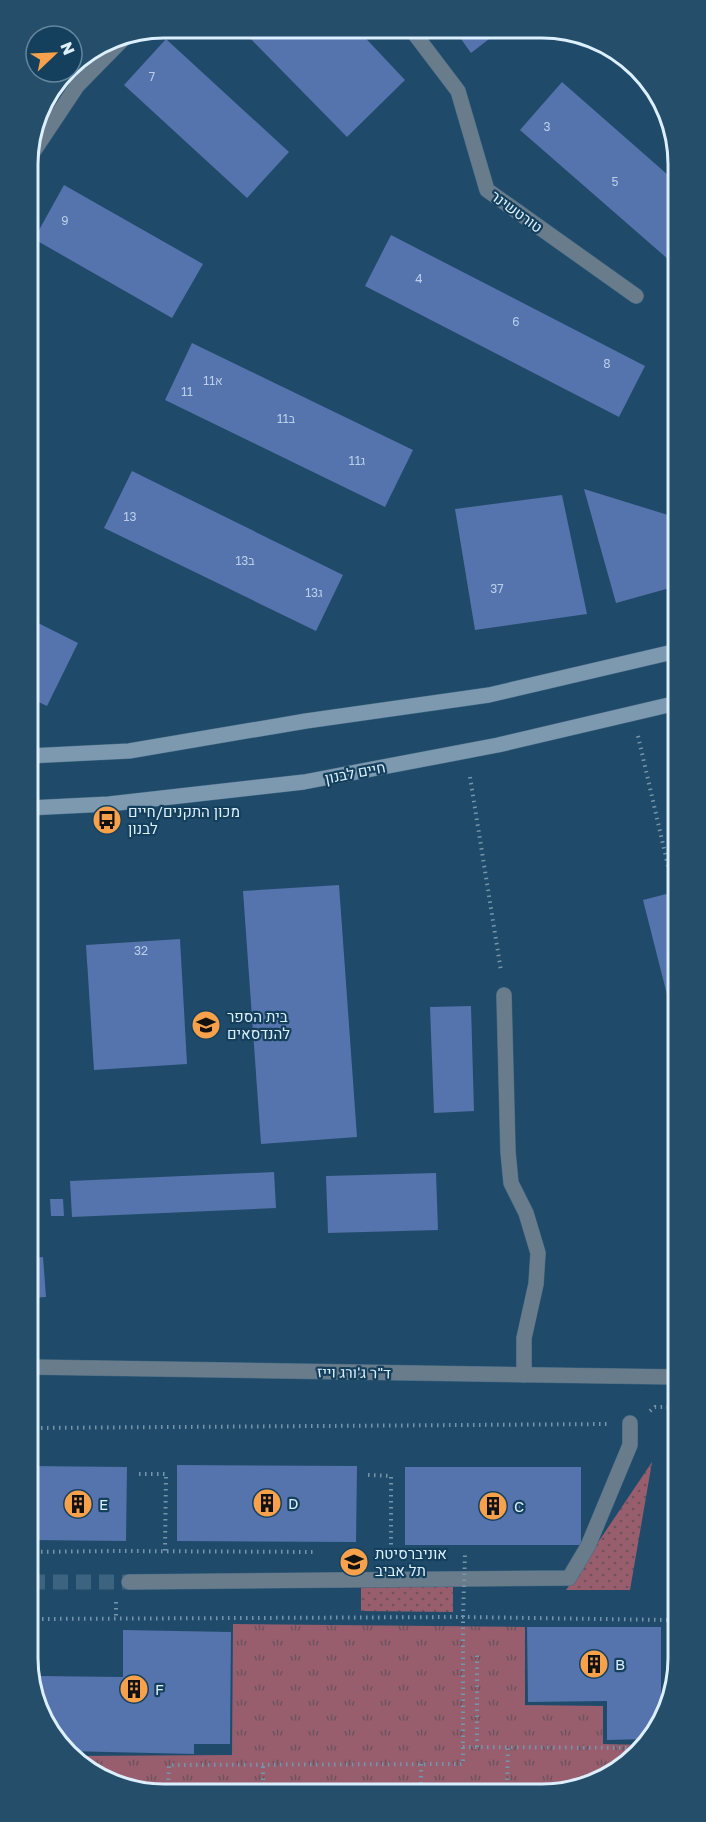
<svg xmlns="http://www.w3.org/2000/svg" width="706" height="1822" font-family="'Golos Text',Heebo,sans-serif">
<defs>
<pattern id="grass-dots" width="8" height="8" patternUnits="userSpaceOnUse" patternTransform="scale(1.5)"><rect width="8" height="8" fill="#985e6e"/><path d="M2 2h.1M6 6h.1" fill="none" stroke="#6d535d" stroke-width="1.8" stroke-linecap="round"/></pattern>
<pattern id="park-tufts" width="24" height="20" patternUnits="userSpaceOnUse" patternTransform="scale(1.5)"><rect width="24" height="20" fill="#985e6e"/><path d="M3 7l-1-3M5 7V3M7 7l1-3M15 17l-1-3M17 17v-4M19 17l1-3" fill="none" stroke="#6d535d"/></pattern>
</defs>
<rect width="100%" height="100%" fill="#204a69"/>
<g fill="url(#grass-dots)">
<path d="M 652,1462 L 630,1590 L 566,1590 Z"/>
<path d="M 361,1584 L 453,1584 L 453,1612 L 361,1611 Z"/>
</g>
<path fill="url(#park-tufts)" d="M 233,1624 L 525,1627 L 525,1705 L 603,1706 L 603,1744 L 647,1745 L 645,1748 L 569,1792 L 137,1792 L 69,1756 L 232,1755 Z"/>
<g fill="#5573ac">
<path d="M 240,28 L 356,28 L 405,80 L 347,137 Z"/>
<path d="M 454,29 L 502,29 L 471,53 Z"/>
<path d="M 166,39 L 289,152 L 247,198 L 124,85 Z"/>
<path d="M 562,82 L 676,182 L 677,267 L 520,130 Z"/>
<path d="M 64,185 L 203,264 L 172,318 L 34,239 Z"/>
<path d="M 391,235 L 645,366 L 619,417 L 365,286 Z"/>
<path d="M 192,343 L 413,450 L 385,507 L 165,400 Z"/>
<path d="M 132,471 L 343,575 L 316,631 L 104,528 Z"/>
<path d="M 584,489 L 668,515 L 677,544 L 677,586 L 616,603 Z"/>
<path d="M 562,495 L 587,614 L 475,630 L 455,509 Z"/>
<path d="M 28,618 L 78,643 L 47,706 L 28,697 Z"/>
<path d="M 339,885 L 357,1137 L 261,1144 L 243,891 Z"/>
<path d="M 674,892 L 677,892 L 677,1034 L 643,900 Z"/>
<path d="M 180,939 L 187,1064 L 94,1070 L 86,945 Z"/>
<path d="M 471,1006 L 474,1111 L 434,1113 L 430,1007 Z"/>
<path d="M 274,1172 L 276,1208 L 72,1217 L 70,1181 Z"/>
<path d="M 436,1173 L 438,1230 L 328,1233 L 326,1176 Z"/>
<path d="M 50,1199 L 63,1199 L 64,1216 L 51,1216 Z"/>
<path d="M 43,1257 L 46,1297 L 29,1298 L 29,1258 Z"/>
<path d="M 177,1465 L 357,1466 L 356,1542 L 177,1541 Z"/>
<path d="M 29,1466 L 127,1467 L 126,1541 L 29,1540 Z"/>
<rect x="405" y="1467" width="176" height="78"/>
<path d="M 527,1627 L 661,1627 L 661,1709 L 649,1739 L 607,1740 L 607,1701 L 528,1702 Z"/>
<path d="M 123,1630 L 231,1632 L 230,1744 L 194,1744 L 194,1754 L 65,1751 L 38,1701 L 38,1676 L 123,1677 Z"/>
</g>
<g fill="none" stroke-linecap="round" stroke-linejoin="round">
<path stroke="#3c637f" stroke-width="15" stroke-dasharray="15 8" stroke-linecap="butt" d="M 30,1582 L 129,1582"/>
<g stroke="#426884" stroke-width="16">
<g id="street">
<path d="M 411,29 L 458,91 L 487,190 L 636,296"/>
<path d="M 27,161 L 77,86 L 128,34"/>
<path d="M 504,995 L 508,1152 L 511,1183 L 526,1213 L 538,1253 L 536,1284 L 524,1338 L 524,1375"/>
<path d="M 29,1367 L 678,1377"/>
<path d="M 129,1582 L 569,1578 L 588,1546 L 630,1445 L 630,1423"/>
</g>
</g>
<g stroke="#426884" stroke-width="16">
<g id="secondary">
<path d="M 28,756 L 129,751 L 306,721 L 489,695 L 677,651"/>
<path d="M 28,808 L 109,804 L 304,782 L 498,745 L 677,703"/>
</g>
</g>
<g stroke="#7595ad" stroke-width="4" stroke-dasharray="1.5 4.5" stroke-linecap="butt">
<path d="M 638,736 L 674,892"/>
<path d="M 470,777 L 501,971"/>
<path d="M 650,1411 L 655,1407 L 678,1407"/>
<path d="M 29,1428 L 607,1424"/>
<path d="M 139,1474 L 166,1474 L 165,1551"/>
<path d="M 368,1475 L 391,1476 L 391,1553"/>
<path d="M 29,1552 L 115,1551 L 314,1552"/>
<path d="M 116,1602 L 116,1620"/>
<path d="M 30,1619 L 463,1617 L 670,1620 L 669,1692"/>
<path d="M 463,1747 L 645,1748"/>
<path d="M 477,1747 L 477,1653"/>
<path d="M 421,1764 L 421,1792"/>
<path d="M 168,1792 L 169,1765 L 463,1764 L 463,1617"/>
<path d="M 263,1792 L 263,1765"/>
<path d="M 507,1792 L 508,1747"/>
</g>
<use href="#street" stroke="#697c8b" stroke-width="15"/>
<use href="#secondary" stroke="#7c99b0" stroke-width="15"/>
<path stroke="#7595ad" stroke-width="4" stroke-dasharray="1.5 4.5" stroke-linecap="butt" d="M 463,1617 L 465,1553"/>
</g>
<defs>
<g id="bus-disc" transform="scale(1.5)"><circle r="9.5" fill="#f8a14a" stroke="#14405d"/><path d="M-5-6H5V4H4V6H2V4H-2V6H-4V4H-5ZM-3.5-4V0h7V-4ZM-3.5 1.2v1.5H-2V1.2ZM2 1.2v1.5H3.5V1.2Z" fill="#111"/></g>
<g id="university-disc" transform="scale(1.5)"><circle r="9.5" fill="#f8a14a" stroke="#14405d"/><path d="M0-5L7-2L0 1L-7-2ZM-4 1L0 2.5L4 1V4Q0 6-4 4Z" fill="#111"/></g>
<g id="building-disc" transform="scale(1.5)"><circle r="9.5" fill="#f8a14a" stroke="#14405d"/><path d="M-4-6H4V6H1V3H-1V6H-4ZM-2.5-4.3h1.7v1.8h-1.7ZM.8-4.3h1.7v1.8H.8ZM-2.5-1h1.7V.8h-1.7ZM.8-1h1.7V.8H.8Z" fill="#111"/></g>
</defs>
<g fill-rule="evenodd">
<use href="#bus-disc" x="107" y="820"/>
<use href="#university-disc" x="206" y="1025"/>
<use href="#building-disc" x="267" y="1503"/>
<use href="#building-disc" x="78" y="1504"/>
<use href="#building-disc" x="493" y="1506"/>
<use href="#university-disc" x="354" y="1562"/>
<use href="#building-disc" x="594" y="1664"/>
<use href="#building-disc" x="134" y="1689"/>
</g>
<g text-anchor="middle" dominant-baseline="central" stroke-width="4.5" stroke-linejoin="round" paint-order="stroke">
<g font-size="12" fill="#bad0ea">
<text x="152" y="76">7</text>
<text x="547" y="126">3</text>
<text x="615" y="181">5</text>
<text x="65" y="220">9</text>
<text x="419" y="278">4</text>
<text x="516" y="321">6</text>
<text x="607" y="363">8</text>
<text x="213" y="380">11א</text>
<text x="187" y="391">11</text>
<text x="286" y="418">11ב</text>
<text x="357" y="460">11ג</text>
<text x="130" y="516">13</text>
<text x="245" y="560">13ב</text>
<text x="497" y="588">37</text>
<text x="314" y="592">13ג</text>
<text x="141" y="950">32</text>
</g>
<g font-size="15" fill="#dceffe" stroke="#14405d">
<text transform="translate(517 211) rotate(36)">טורטשינר</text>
<text transform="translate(355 772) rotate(-11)">חיים לבנון</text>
<text transform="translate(354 1372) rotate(1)">ד"ר ג'ורג וייז</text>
</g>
<g font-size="15" fill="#dceffe" stroke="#14405d" text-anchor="start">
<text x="128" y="811">מכון התקנים/חיים<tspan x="128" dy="17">לבנון</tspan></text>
<text x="227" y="1016">בית הספר<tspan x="227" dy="17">להנדסאים</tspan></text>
<text x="288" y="1503">D</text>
<text x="99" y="1504">E</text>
<text x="514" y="1506">C</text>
<text x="375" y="1553">אוניברסיטת<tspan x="375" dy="17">תל אביב</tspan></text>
<text x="615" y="1664">B</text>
<text x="155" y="1689">F</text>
</g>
</g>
<path d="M0 0H706V1822H0ZM164 38H542A126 126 0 0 1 668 164V1658A126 126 0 0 1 542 1784H164A126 126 0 0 1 38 1658V164A126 126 0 0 1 164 38Z" fill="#244e6a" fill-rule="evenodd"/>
<path fill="none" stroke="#dceffe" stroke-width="3" d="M164 38H542A126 126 0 0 1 668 164V1658A126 126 0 0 1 542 1784H164A126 126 0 0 1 38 1658V164A126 126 0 0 1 164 38Z"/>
<g transform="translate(54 54) rotate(67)"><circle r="28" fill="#14405d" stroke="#64869d" stroke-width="1.5"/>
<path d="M0-4.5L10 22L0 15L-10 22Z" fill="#f8a14a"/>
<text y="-9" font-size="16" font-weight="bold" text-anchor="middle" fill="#dceffe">N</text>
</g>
</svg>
